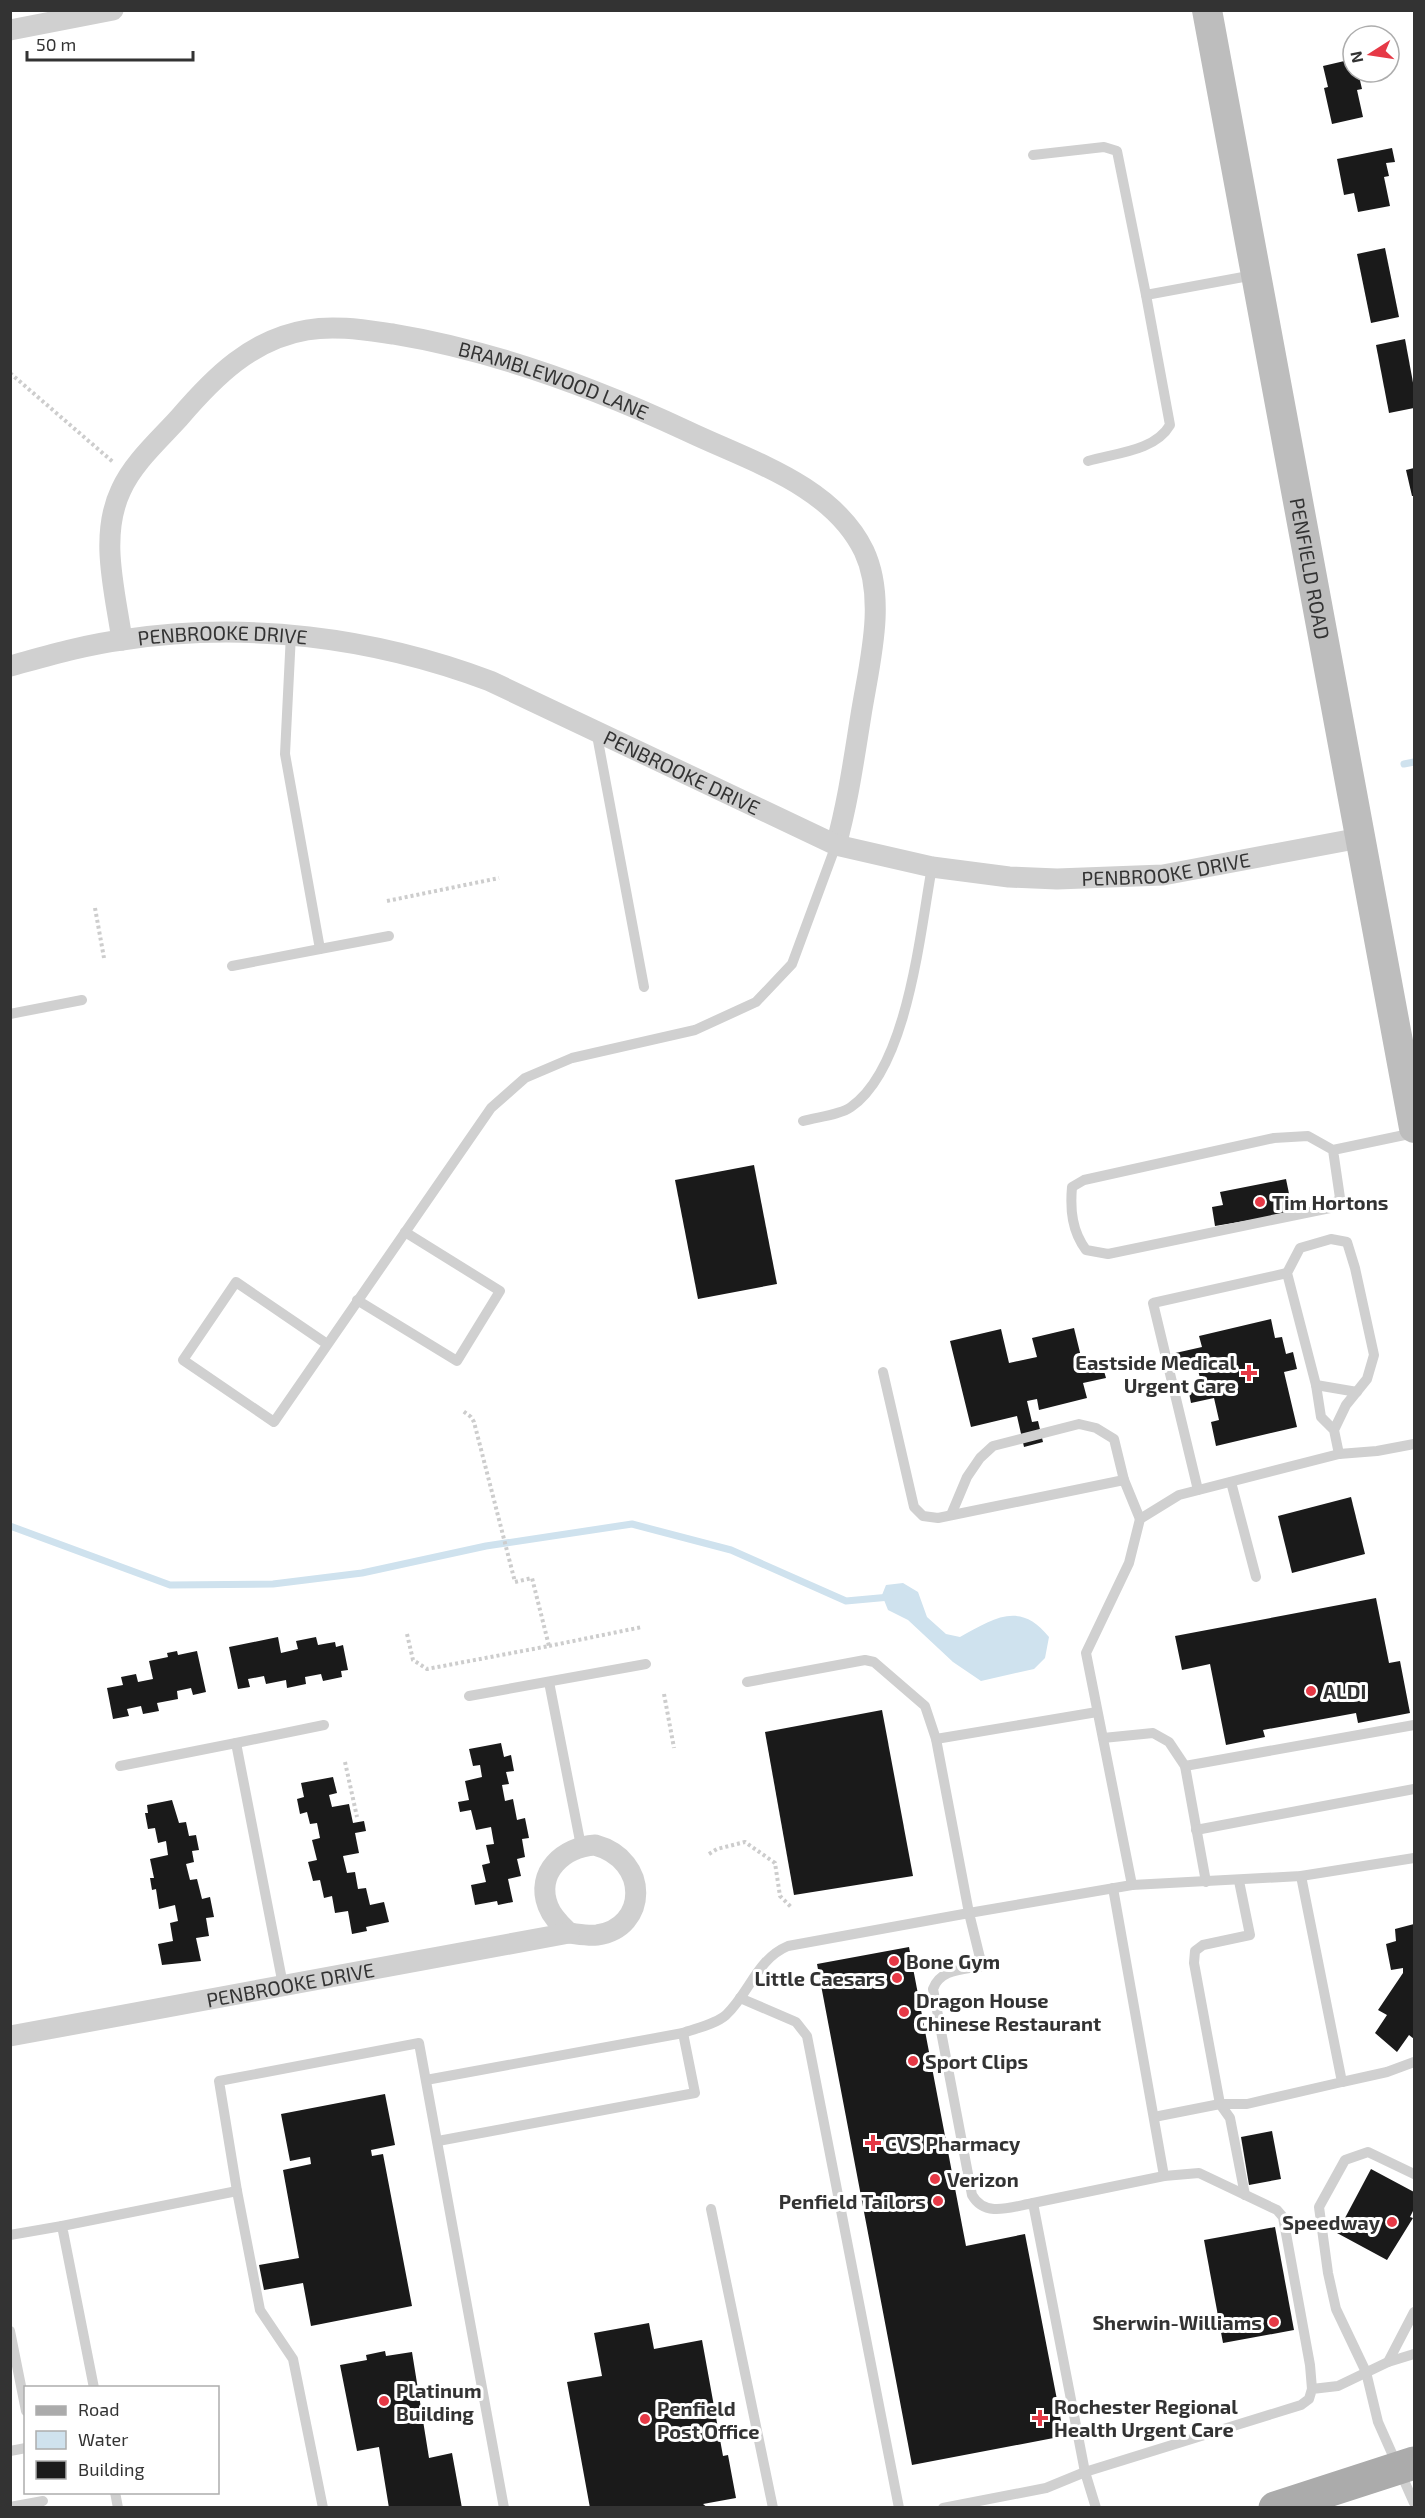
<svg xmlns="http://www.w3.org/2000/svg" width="1425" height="2518" font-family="'Exo 2',sans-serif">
<rect width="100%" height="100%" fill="#fff"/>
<path fill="#cfe2ee" d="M 903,1583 L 918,1592 L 927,1617 L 946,1634 L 960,1637 C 993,1619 1020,1600 1049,1637 L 1045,1658 L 1034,1669 L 981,1681 L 953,1662 L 908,1620 L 888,1610 L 882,1595 L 886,1585 Z"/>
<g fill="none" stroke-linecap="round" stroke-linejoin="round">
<g stroke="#cfe2ee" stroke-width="7">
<path d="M 1404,764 L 1414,762"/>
<path d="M 10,1526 L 170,1585 L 273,1584 L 362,1573 L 486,1546 L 632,1524 L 731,1550 L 846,1601 L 890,1597"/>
</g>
</g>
<g fill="#1a1a1a">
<path d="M 1353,59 L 1353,72 L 1358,72 L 1362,89 L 1357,90 L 1363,117 L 1332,124 L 1324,88 L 1328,87 L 1323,66 Z"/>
<path d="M 1392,148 L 1395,162 L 1386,163 L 1389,176 L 1384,177 L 1390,206 L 1358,212 L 1354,193 L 1344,195 L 1337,159 Z"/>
<path d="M 1385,248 L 1399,317 L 1371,323 L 1357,254 Z"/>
<path d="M 1405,339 L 1414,388 L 1414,408 L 1389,413 L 1376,345 Z"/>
<path d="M 1414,468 L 1414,496 L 1412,496 L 1406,470 Z"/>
<path d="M 754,1165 L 777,1284 L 698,1299 L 675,1180 Z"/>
<path d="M 1286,1179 L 1293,1213 L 1215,1226 L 1212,1207 L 1223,1205 L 1220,1192 Z"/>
<path d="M 1271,1319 L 1275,1338 L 1282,1337 L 1286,1354 L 1293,1352 L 1297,1369 L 1284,1372 L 1297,1427 L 1216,1446 L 1211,1422 L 1219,1420 L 1214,1398 L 1191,1403 L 1189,1393 L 1203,1390 L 1195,1358 L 1173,1363 L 1171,1354 L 1202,1347 L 1199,1336 Z"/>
<path d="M 1074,1328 L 1084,1369 L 1102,1364 L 1106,1378 L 1083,1383 L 1087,1398 L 1039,1410 L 1037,1399 L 1027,1401 L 1032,1422 L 1038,1421 L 1043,1442 L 1024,1447 L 1017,1416 L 971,1427 L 950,1341 L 1001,1329 L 1009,1363 L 1037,1357 L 1032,1338 Z"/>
<path d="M 1351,1497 L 1365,1554 L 1292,1573 L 1278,1516 Z"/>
<path d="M 1376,1598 L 1389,1663 L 1400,1661 L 1410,1713 L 1358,1723 L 1356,1713 L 1263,1730 L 1265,1737 L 1226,1745 L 1210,1664 L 1182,1670 L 1175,1636 Z"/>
<path d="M 278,1637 L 281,1653 L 298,1649 L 296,1641 L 316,1637 L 318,1645 L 335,1642 L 336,1647 L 343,1645 L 348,1670 L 341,1671 L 342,1677 L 323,1681 L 321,1674 L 305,1677 L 306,1684 L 287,1688 L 286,1680 L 266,1684 L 264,1676 L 248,1679 L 250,1687 L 238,1689 L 229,1647 Z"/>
<path d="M 177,1651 L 178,1655 L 197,1651 L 206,1692 L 193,1695 L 191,1688 L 177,1691 L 178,1699 L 157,1703 L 159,1711 L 143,1714 L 141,1706 L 127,1709 L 129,1716 L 113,1719 L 107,1688 L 123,1685 L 121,1677 L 136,1674 L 138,1682 L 153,1679 L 149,1661 L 168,1657 L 167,1653 Z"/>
<path d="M 882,1710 L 913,1876 L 794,1895 L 765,1732 Z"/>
<path d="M 501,1743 L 504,1757 L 511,1755 L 514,1771 L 506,1772 L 509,1784 L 502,1785 L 505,1801 L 513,1799 L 517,1820 L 525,1818 L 529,1838 L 522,1839 L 525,1857 L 517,1859 L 521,1876 L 508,1879 L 513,1902 L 498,1905 L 497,1901 L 475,1905 L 471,1885 L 486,1882 L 482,1865 L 490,1863 L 486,1845 L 494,1844 L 491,1827 L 476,1830 L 471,1810 L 460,1812 L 458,1802 L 469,1800 L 465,1781 L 482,1777 L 480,1765 L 473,1766 L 469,1749 Z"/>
<path d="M 333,1777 L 337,1793 L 329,1795 L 332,1807 L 349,1804 L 353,1823 L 364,1821 L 366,1831 L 355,1833 L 359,1853 L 343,1856 L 347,1873 L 355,1872 L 358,1889 L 366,1888 L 370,1905 L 384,1902 L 389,1922 L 366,1927 L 367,1931 L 352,1934 L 348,1911 L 335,1913 L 332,1896 L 324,1898 L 320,1880 L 313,1881 L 308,1862 L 317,1860 L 312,1840 L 320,1838 L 317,1823 L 310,1824 L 307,1812 L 300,1814 L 297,1799 L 304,1797 L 301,1783 Z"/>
<path d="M 172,1800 L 179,1823 L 186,1822 L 189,1836 L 196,1835 L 199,1850 L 192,1851 L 194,1862 L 186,1864 L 190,1880 L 197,1879 L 202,1899 L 210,1897 L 214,1917 L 206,1918 L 209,1936 L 196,1938 L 201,1961 L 162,1965 L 158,1944 L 173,1941 L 170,1923 L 178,1921 L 175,1905 L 159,1909 L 156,1889 L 152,1890 L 150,1878 L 154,1878 L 150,1859 L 168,1855 L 166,1841 L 158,1843 L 155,1828 L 148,1829 L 145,1813 L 148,1813 L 147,1805 Z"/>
<path d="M 1414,1924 L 1414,2039 L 1409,2035 L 1397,2052 L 1375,2033 L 1387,2015 L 1378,2010 L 1403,1973 L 1403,1968 L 1391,1970 L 1386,1944 L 1396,1941 L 1395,1929 Z"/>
<path d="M 909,1947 L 966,2246 L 1025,2234 L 1064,2436 L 912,2465 L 817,1964 Z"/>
<path d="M 385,2094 L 395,2145 L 371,2150 L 372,2156 L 383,2154 L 412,2306 L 311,2326 L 303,2283 L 264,2290 L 259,2265 L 299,2258 L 283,2170 L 311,2164 L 310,2157 L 290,2161 L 281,2114 Z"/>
<path d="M 1272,2131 L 1281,2179 L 1249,2185 L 1241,2137 Z"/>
<path d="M 1371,2169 L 1414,2192 L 1414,2209 L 1410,2217 L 1413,2218 L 1387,2260 L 1337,2233 Z"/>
<path d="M 1275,2227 L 1294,2330 L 1223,2343 L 1204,2240 Z"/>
<path d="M 649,2323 L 654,2349 L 702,2340 L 723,2456 L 728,2455 L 736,2498 L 703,2504 L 708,2508 L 590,2508 L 567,2382 L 602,2376 L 594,2333 Z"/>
<path d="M 385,2351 L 386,2356 L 412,2352 L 429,2458 L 452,2453 L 462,2508 L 389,2508 L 379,2447 L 357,2451 L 340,2365 L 367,2360 L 366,2355 Z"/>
</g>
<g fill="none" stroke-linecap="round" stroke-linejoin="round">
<g stroke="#cdcdcd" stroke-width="4" stroke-dasharray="3 3" stroke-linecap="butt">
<path d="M 10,373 L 113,462"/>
<path d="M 387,901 L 499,878"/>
<path d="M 95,908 L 104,958"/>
<path d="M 407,1634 L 413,1660 L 427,1669 L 549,1646 L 532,1578 L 515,1582 L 474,1422 L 471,1417 L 463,1411"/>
<path d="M 549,1646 L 642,1627"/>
<path d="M 664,1694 L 674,1748"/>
<path d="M 345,1762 L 357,1817"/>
<path d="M 709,1854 L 717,1849 L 745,1842 L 775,1863 L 780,1896 L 791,1907"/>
</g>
<g stroke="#d0d0d0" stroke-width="10">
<path d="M 1033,155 L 1104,147 L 1117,151 L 1146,295 L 1254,275"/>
<path d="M 1088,461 C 1116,453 1155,451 1170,425 L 1146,295"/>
<path d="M 596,730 L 644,987"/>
<path d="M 320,949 L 389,936"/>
<path d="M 232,966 L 320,949 L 285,754 L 291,634"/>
<path d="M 10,1014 L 82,1000"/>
<path d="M 803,1121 C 817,1117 840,1115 851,1107 C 908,1067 920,932 932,867"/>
<path d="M 1333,1150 L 1340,1198 L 1330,1208 L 1108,1254 L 1086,1250 C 1072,1231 1070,1210 1072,1187 L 1084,1180 L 1274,1138 L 1308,1136 L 1333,1150 L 1414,1133"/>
<path d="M 357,1300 L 457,1361 L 500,1291 L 405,1232"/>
<path d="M 327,1344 L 236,1282 L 183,1360 L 274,1422 L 491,1108 L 525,1078 L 572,1058 L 695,1030 L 756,1002 L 792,964 L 836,845"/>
<path d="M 883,1372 L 914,1507 L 923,1516 L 938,1518 L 1124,1480 L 1140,1519"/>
<path d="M 1316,1385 L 1357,1392"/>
<path d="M 1334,1430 L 1346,1405 L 1367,1379 L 1374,1355 L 1355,1268 L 1347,1242 L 1331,1239 L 1300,1248 L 1287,1273 L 1316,1385 L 1321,1417 L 1334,1430 L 1339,1454"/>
<path d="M 1231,1482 L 1256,1577"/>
<path d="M 1198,1490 L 1153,1303 L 1287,1273"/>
<path d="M 951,1515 L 967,1477 L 980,1458 L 993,1446 L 1079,1424 L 1096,1428 L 1114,1439 L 1124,1480"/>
<path d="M 549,1682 L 581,1846"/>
<path d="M 469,1696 L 646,1664"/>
<path d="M 1103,1738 L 1153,1733 L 1169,1742 L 1185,1766 L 1206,1882"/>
<path d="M 936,1739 L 1097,1712"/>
<path d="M 120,1766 L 236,1743"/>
<path d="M 1185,1766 L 1414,1725"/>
<path d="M 1196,1830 L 1414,1789"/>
<path d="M 1239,1881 L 1250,1935 L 1203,1945 L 1195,1951 L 1194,1963 L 1220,2104 L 1230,2118 L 1245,2195"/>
<path d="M 1132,1885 L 1086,1653 L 1129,1563 L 1140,1519 L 1179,1495 L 1339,1454 L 1377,1451 L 1414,1444"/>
<path d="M 283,1985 L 236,1743 L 324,1725"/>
<path d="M 740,1998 L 796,2022 L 807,2036 L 899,2508"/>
<path d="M 683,2033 C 697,2028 716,2024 726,2015 C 750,1992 757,1959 788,1946 L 969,1913 L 936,1739 L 925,1706 L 874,1662 L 865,1660 L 747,1682"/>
<path d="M 426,2080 L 683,2033 L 695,2093 L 438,2141"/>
<path d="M 1342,2082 L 1387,2072 L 1414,2062"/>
<path d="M 1154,2117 L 1220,2104 L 1247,2104 L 1342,2082 L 1301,1876"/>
<path d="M 1414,2174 L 1368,2152 L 1345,2160 L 1319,2207 L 1328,2273 L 1336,2309 L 1366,2372 L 1378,2422 L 1414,2503"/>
<path d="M 1164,2176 L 1199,2173 L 1277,2210 L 1283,2217 L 1310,2365 L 1312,2389"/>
<path d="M 237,2191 L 219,2081 L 419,2043 L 504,2508"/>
<path d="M 1033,2203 L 1164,2176 L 1113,1888"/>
<path d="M 711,2209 L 773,2508"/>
<path d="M 10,2235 L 62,2226"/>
<path d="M 10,2331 L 26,2411"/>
<path d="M 1388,2362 L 1414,2354"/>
<path d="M 94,2388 L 62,2226 L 237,2191 L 260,2310 L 293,2359 L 323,2508"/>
<path d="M 10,2451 L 26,2448"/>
<path d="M 115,2492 L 118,2508"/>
<path d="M 10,2507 L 43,2501"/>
<path d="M 943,2508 L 1046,2488 L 1085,2472 L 1301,2405 L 1309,2399 L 1312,2389 L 1338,2386 L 1388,2362 L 1414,2312"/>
<path d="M 1096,2508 L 1085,2472 L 1033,2203 C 1011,2207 985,2218 972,2195 L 933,1989 C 940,1969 962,1970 982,1966 L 969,1913 L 1132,1885 L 1301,1876 L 1414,1858"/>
</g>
<g stroke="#d0d0d0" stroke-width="21">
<path d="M 10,30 L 113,10"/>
<path id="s1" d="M 122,640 C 115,591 99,536 121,490 C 133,463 159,440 179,418 C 214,377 252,339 307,330 C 335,325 364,330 393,334 C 496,351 593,387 687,431 C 750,461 832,485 864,551 C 887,600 869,664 861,715 C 854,758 848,802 836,845"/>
<path id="s2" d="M 10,666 C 47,656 84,645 122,640 C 246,621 373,637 490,681 L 836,845 L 932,867 L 1009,877 L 1057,879 L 1163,875 L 1360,838"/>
<path d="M 595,1845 C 650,1860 648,1928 597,1935 C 588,1936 578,1934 569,1933 C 561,1925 552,1917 548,1906 C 535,1872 564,1847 595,1845 Z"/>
<path id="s3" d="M 10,2036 L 569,1933"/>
</g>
<path stroke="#bdbdbd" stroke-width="30" id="s4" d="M 1207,10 L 1414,1128"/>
<path stroke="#ababab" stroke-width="33" d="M 1275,2508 L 1414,2463"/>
</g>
<g fill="#e63946" stroke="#fff" stroke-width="2">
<circle cx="1260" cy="1202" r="6"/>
<path d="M1246 1364h6v6h6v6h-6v6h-6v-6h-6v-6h6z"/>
<circle cx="1311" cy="1691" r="6"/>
<circle cx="894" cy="1961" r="6"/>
<circle cx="897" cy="1978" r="6"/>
<circle cx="904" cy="2012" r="6"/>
<circle cx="913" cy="2061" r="6"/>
<path d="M870 2134h6v6h6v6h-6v6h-6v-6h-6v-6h6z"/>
<circle cx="935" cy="2179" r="6"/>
<circle cx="938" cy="2201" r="6"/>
<circle cx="1392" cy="2222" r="6"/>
<circle cx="1274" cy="2322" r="6"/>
<circle cx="384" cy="2401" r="6"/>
<path d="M1037 2409h6v6h6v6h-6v6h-6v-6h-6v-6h6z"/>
<circle cx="645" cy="2419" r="6"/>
</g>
<g text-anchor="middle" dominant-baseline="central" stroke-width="6" stroke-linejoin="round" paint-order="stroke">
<g font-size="20" fill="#333" stroke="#fff">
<text stroke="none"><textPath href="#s1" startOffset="658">BRAMBLEWOOD LANE</textPath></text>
<text stroke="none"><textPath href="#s4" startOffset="568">PENFIELD ROAD</textPath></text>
<text stroke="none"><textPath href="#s2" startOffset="216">PENBROOKE DRIVE</textPath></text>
<text stroke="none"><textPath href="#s2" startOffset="702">PENBROOKE DRIVE</textPath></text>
<text stroke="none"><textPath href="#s2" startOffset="1206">PENBROOKE DRIVE</textPath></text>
<text stroke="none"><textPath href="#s3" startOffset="285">PENBROOKE DRIVE</textPath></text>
</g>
<g font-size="20" font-weight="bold" fill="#333" stroke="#fff" text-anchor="start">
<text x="1272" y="1202">Tim Hortons</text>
<text x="1236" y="1362" text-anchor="end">Eastside Medical<tspan x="1236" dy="23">Urgent Care</tspan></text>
<text x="1323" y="1691">ALDI</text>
<text x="906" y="1961">Bone Gym</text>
<text x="885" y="1978" text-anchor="end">Little Caesars</text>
<text x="916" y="2000">Dragon House<tspan x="916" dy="23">Chinese Restaurant</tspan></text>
<text x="925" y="2061">Sport Clips</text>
<text x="885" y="2143">CVS Pharmacy</text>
<text x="947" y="2179">Verizon</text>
<text x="926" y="2201" text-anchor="end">Penfield Tailors</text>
<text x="1380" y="2222" text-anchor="end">Speedway</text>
<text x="1262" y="2322" text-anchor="end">Sherwin-Williams</text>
<text x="396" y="2390">Platinum<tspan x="396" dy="23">Building</tspan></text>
<text x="1054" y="2406">Rochester Regional<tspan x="1054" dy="23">Health Urgent Care</tspan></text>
<text x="657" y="2408">Penfield<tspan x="657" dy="23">Post Office</tspan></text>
</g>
</g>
<rect width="1425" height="2518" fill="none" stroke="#333333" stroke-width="24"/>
<rect x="24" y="2386" width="195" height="108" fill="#ffffff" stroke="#adadad" stroke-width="1.5"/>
<rect x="36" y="2406" width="30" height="9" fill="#ababab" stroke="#adadad" stroke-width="1.5"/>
<text x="78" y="2416" font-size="18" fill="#333333">Road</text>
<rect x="36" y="2431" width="30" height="18" fill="#cfe2ee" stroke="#adadad" stroke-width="1.5"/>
<text x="78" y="2446" font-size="18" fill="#333333">Water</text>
<rect x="36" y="2461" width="30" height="18" fill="#1a1a1a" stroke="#adadad" stroke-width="1.5"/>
<text x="78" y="2476" font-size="18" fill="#333333">Building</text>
<g transform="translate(1371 54) rotate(258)"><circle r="28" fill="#ffffff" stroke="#adadad" stroke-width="1.5"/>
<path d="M0-4.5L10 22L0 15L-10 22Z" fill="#e63946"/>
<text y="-9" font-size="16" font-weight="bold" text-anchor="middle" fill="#333333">N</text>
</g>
<path d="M27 51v9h166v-9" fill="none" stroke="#333333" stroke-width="3"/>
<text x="36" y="51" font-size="18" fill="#333333" stroke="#ffffff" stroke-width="4.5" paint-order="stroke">50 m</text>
</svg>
